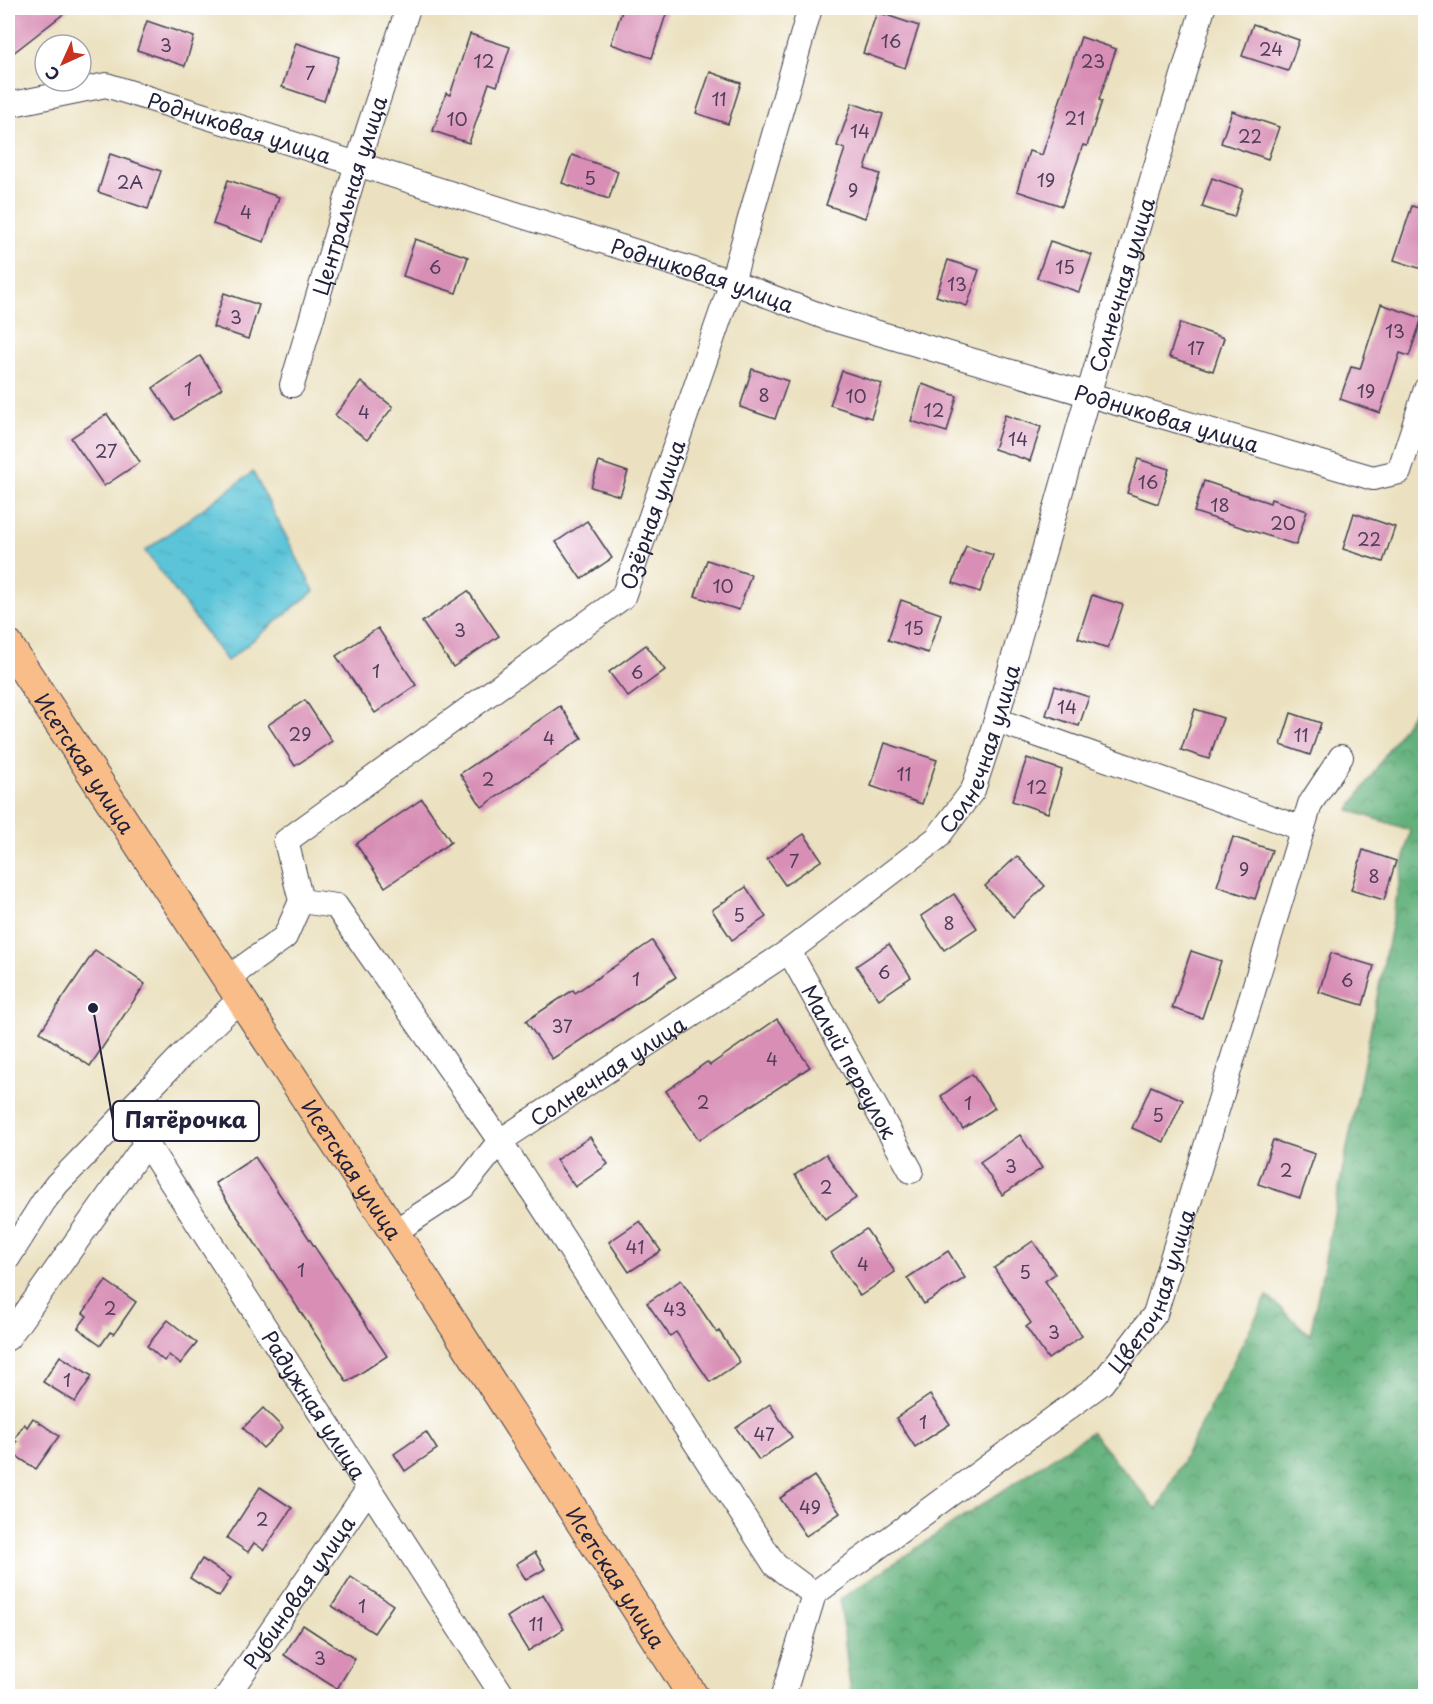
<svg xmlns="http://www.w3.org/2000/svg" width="1433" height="1704" font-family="'Playpen Sans',sans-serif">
<defs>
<pattern id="forest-crowns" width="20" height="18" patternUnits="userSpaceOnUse" patternTransform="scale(1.5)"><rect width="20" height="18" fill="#62b07a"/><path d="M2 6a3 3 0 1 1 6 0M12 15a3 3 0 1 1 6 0" fill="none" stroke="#508f65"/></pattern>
<pattern id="water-ripples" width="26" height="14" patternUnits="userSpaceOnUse" patternTransform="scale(1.5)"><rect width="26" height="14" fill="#5cc4d8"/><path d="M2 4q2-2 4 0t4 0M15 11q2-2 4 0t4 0" fill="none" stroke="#50a8ba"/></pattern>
</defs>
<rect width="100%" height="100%" fill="#fff"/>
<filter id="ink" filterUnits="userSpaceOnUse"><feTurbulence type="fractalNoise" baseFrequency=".0167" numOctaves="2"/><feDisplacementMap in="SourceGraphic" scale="12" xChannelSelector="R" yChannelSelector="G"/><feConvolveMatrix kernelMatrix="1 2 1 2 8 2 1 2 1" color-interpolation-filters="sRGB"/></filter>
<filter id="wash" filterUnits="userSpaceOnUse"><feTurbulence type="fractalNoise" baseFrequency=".008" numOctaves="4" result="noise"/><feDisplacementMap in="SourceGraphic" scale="24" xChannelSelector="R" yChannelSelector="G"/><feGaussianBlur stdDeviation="1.35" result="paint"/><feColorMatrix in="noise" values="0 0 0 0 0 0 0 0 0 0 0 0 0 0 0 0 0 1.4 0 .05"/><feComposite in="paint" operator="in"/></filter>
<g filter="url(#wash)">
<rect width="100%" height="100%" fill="#ebe1c0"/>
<path fill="url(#forest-crowns)" stroke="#42695a" stroke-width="1.5" d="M 1425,694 L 1425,1696 L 851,1696 L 840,1599 L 1091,1432 L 1157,1510 L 1267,1296 L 1310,1335 L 1410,830 L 1349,810 Z"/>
<path fill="url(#water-ripples)" stroke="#3f738a" stroke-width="1.5" d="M 253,472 L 314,591 L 227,661 L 145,551 Z"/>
<g id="blocks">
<g fill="#d88eb5">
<path d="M 8,8 L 71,8 L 8,57 Z"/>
<path d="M 623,8 L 657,8 L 667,11 L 652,58 L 611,44 Z"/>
<path d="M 877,12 L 919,26 L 905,68 L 863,53 Z"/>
<path d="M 147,21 L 194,37 L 185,66 L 137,50 Z"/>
<path d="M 1253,24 L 1299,40 L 1288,71 L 1242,56 Z"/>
<path d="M 470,34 L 510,47 L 497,86 L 489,83 L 469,143 L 433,131 L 446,93 L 450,95 Z"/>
<path d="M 1081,37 L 1116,49 L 1099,100 L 1102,101 L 1087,146 L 1083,145 L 1062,206 L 1017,191 L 1029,151 L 1042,155 Z"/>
<path d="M 296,43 L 339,57 L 324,101 L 282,87 Z"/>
<path d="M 710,72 L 741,83 L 728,124 L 696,113 Z"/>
<path d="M 852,103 L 883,114 L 865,169 L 880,174 L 865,218 L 826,205 L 845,149 L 837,146 Z"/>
<path d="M 1232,111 L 1279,127 L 1268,159 L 1221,143 Z"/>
<path d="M 110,154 L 161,171 L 148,209 L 98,192 Z"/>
<path d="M 572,155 L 618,171 L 609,199 L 562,183 Z"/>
<path d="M 1212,178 L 1243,189 L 1234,217 L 1202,207 Z"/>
<path d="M 228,180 L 279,197 L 264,242 L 213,224 Z"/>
<path d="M 1412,206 L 1425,210 L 1425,270 L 1394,260 Z"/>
<path d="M 415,239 L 468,257 L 456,293 L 403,276 Z"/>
<path d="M 1050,241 L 1092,255 L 1079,292 L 1037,278 Z"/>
<path d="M 948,260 L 979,270 L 967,306 L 936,296 Z"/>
<path d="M 224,293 L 259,305 L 248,339 L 213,327 Z"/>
<path d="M 1381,304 L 1422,318 L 1409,356 L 1400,353 L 1380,413 L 1340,399 L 1351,367 L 1360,369 Z"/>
<path d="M 1180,323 L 1224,338 L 1213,371 L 1169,357 Z"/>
<path d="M 200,356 L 222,388 L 175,420 L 153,388 Z"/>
<path d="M 752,369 L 788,381 L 775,419 L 740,407 Z"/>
<path d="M 842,371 L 882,384 L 871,418 L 830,405 Z"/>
<path d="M 361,382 L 393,407 L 367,440 L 335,415 Z"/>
<path d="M 922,384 L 957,396 L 947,432 L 911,421 Z"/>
<path d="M 107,414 L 140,462 L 104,486 L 71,438 Z"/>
<path d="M 1005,415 L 1041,427 L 1030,461 L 994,449 Z"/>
<path d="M 1138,459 L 1169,469 L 1158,504 L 1127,493 Z"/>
<path d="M 599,462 L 628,472 L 620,496 L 591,487 Z"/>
<path d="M 1204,481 L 1270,503 L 1271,499 L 1307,511 L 1296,545 L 1194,512 Z"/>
<path d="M 1354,513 L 1395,527 L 1383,562 L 1343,549 Z"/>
<path d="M 587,521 L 612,558 L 581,579 L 556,542 Z"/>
<path d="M 966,546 L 993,555 L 980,592 L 953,583 Z"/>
<path d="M 707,560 L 751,575 L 739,610 L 695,596 Z"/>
<path d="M 468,591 L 499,636 L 453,667 L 422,622 Z"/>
<path d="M 1092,595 L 1123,605 L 1108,648 L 1078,638 Z"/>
<path d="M 901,600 L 941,614 L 928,653 L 888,640 Z"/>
<path d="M 378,628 L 416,685 L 375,713 L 336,656 Z"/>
<path d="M 646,645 L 665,670 L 628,697 L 609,672 Z"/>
<path d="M 1055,686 L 1089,697 L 1079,726 L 1046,715 Z"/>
<path d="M 305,700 L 332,741 L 295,766 L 268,725 Z"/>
<path d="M 560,706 L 582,738 L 482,807 L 460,774 Z"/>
<path d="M 1195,709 L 1223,718 L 1209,759 L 1181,750 Z"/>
<path d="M 1291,713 L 1321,723 L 1310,755 L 1281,745 Z"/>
<path d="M 885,743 L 937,760 L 922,804 L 871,786 Z"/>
<path d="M 1027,758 L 1062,770 L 1048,813 L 1012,801 Z"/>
<path d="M 422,799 L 451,842 L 385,887 L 356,844 Z"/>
<path d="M 804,834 L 822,860 L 785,885 L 767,859 Z"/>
<path d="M 1233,837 L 1272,850 L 1255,899 L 1217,886 Z"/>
<path d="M 1363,850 L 1396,861 L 1384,900 L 1351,890 Z"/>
<path d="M 1017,856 L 1045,886 L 1013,917 L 985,886 Z"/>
<path d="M 746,887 L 766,917 L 732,940 L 712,910 Z"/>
<path d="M 954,894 L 977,928 L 944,950 L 921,916 Z"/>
<path d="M 652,941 L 676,977 L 552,1059 L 526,1021 L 573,990 L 575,993 Z"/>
<path d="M 889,944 L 911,977 L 879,999 L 856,966 Z"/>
<path d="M 95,950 L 145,984 L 90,1066 L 40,1032 Z"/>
<path d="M 1191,951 L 1221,961 L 1202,1018 L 1172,1008 Z"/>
<path d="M 1331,953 L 1374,966 L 1363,1005 L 1319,992 Z"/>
<path d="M 777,1019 L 810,1067 L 699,1140 L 666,1091 L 707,1062 L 710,1065 Z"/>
<path d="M 972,1074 L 995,1108 L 963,1129 L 941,1096 Z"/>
<path d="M 1151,1086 L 1183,1100 L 1164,1142 L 1132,1128 Z"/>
<path d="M 1020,1135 L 1042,1168 L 1002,1195 L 980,1162 Z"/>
<path d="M 590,1137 L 608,1164 L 575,1187 L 556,1160 Z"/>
<path d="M 1273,1140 L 1315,1154 L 1300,1198 L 1258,1184 Z"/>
<path d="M 826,1154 L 856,1198 L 825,1219 L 795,1175 Z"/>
<path d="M 255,1157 L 387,1356 L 347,1382 L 215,1183 Z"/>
<path d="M 640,1221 L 661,1251 L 629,1272 L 609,1242 Z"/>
<path d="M 866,1229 L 895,1272 L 860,1296 L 831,1253 Z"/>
<path d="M 1033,1241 L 1055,1274 L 1045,1281 L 1082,1336 L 1048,1359 L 1026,1327 L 1031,1323 L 994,1268 Z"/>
<path d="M 948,1251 L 965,1278 L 924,1304 L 907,1278 Z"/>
<path d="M 681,1280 L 717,1333 L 719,1331 L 740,1362 L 710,1382 L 676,1332 L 670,1336 L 647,1303 Z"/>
<path d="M 106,1281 L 136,1302 L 114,1334 L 110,1332 L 101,1345 L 78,1328 L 87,1316 L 83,1313 Z"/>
<path d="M 168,1320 L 197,1343 L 180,1364 L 169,1355 L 164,1361 L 147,1346 Z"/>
<path d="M 60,1356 L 92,1376 L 75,1402 L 43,1382 Z"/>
<path d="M 930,1395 L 950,1424 L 915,1447 L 896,1418 Z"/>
<path d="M 770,1404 L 792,1437 L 759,1460 L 736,1428 Z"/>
<path d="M 263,1408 L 283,1428 L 263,1448 L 243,1428 Z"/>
<path d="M 33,1418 L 59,1436 L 36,1469 L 10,1452 L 17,1442 L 14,1440 L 24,1424 L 27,1427 Z"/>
<path d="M 426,1432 L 437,1449 L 405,1471 L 394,1454 Z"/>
<path d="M 814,1476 L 840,1513 L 806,1536 L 780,1498 Z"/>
<path d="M 260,1487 L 292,1508 L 264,1550 L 254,1543 L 248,1552 L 227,1538 Z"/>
<path d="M 535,1552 L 545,1569 L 526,1580 L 516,1564 Z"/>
<path d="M 202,1559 L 231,1578 L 219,1597 L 190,1578 Z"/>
<path d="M 351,1577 L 393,1605 L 374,1633 L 332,1606 Z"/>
<path d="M 543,1594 L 564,1629 L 528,1651 L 507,1617 Z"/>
<path d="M 303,1625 L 355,1659 L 337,1689 L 284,1655 Z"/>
</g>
</g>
</g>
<g filter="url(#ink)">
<use href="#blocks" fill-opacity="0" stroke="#403f4f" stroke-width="1.5"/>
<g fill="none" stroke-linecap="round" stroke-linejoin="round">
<g stroke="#403f4f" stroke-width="26">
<g id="minor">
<path id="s1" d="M 8,105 L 106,85 L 732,282 L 827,318 L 1373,478 L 1399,472 L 1426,389"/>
<path id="s2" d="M 292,385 L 357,164 L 408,8"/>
<path d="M 996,720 L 1303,829"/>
<path d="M 301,901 L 336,906 L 500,1141 L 775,1565 L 814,1594"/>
<path id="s3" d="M 789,951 L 911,1171"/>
<path id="s4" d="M 228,978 L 285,937 L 301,901 L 286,841 L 623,597 L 732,282 L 810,8"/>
<path id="s5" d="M 126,1112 L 503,1696"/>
<path id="s6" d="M 394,1232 L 463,1187 L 500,1141 L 789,951 L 937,838 L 973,790 L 996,720 L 1088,395 L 1203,8"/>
<path d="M 8,1258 L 44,1201 L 57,1184 L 189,1048 L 241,998"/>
<path d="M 8,1338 L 146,1143"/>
<path id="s7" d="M 227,1696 L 369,1488"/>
<path id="s8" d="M 783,1696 L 814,1594 L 1102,1383 L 1155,1314 L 1310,804 L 1341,757"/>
</g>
</g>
<g stroke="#403f4f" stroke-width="32">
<g id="major">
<path id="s9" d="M 8,645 L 394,1232 L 693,1696"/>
</g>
</g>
<use href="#minor" stroke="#fff" stroke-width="24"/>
<use href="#major" stroke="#f8bd89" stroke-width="30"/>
</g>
</g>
<g text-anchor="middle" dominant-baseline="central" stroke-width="5" stroke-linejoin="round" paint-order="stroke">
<g font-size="18" fill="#503d5a">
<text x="891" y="40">16</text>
<text x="166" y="44">3</text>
<text x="1271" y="48">24</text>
<text x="484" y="60">12</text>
<text x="1093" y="60">23</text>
<text x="310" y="72">7</text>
<text x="719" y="98">11</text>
<text x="1075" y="117">21</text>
<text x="457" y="118">10</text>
<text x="860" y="130">14</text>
<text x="1250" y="135">22</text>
<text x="590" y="177">5</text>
<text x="1046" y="179">19</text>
<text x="130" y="181">2А</text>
<text x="853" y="189">9</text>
<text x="246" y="211">4</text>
<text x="435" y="266">6</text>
<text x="1065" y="266">15</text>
<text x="957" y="283">13</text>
<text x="236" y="316">3</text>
<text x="1395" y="330">13</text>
<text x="1196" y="347">17</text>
<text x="188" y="388">1</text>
<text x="1366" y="390">19</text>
<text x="764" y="394">8</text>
<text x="856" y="395">10</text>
<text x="934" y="409">12</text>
<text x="364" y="411">4</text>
<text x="1018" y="438">14</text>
<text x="106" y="450">27</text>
<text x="1148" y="481">16</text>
<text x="1220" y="504">18</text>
<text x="1283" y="522">20</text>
<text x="1369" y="538">22</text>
<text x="723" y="585">10</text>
<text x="914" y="627">15</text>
<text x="460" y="629">3</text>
<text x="376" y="670">1</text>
<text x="637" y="671">6</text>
<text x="1067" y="706">14</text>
<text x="300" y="733">29</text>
<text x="1301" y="734">11</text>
<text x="549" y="737">4</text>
<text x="904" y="773">11</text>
<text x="488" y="778">2</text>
<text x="1037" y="786">12</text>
<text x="794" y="860">7</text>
<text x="1244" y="868">9</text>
<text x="1374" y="875">8</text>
<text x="739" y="914">5</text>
<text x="949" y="922">8</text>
<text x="884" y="971">6</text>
<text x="636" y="978">1</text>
<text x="1347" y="979">6</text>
<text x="562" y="1025">37</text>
<text x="772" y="1058">4</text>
<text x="703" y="1101">2</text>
<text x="968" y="1102">1</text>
<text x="1158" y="1114">5</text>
<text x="1011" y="1165">3</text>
<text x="1286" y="1169">2</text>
<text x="826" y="1186">2</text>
<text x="635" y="1246">41</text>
<text x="863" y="1263">4</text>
<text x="301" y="1269">1</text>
<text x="1025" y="1271">5</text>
<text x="110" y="1307">2</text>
<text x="675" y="1308">43</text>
<text x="1054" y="1331">3</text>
<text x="67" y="1379">1</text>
<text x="923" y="1421">1</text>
<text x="764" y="1433">47</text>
<text x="810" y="1506">49</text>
<text x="262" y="1518">2</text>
<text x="362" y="1605">1</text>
<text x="536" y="1623">11</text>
<text x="320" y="1657">3</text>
</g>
<g font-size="21" fill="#22223b" stroke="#fff">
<text stroke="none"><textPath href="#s1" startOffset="240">Родниковая улица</textPath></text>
<text stroke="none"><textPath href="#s2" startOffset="198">Центральная улица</textPath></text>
<text stroke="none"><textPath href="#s1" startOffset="726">Родниковая улица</textPath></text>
<text stroke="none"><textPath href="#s6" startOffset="1260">Солнечная улица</textPath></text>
<text stroke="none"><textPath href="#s1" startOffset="1212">Родниковая улица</textPath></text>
<text stroke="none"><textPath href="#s4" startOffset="675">Озёрная улица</textPath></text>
<text stroke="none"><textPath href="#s6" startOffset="774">Солнечная улица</textPath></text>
<text stroke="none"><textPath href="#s9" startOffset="141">Исетская улица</textPath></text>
<text stroke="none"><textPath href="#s3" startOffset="126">Малый переулок</textPath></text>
<text stroke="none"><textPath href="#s6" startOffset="270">Солнечная улица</textPath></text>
<text stroke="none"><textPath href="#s9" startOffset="627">Исетская улица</textPath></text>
<text stroke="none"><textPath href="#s8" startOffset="570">Цветочная улица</textPath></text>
<text stroke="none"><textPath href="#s5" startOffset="348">Радужная улица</textPath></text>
<text stroke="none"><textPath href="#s9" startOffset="1113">Исетская улица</textPath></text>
<text stroke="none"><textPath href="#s7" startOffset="126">Рубиновая улица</textPath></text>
</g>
</g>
<path fill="none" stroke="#22223b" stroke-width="2" d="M93 1008L113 1121"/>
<circle fill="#22223b" stroke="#fff" stroke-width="2" cx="93" cy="1008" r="6"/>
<rect fill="#fff" stroke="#22223b" stroke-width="2" x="113" y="1101" width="146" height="40" rx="6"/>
<g font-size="22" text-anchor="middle" font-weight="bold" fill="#22223b">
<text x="186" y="1128">Пятёрочка</text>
</g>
<rect width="1433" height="1704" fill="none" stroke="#fff" stroke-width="30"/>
<g transform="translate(63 63) rotate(225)"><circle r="28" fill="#ffffff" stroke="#a7a7b1" stroke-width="1.5"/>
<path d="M0-4.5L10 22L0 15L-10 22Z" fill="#c8321e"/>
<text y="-9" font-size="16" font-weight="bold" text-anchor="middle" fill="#22223b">С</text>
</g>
</svg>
